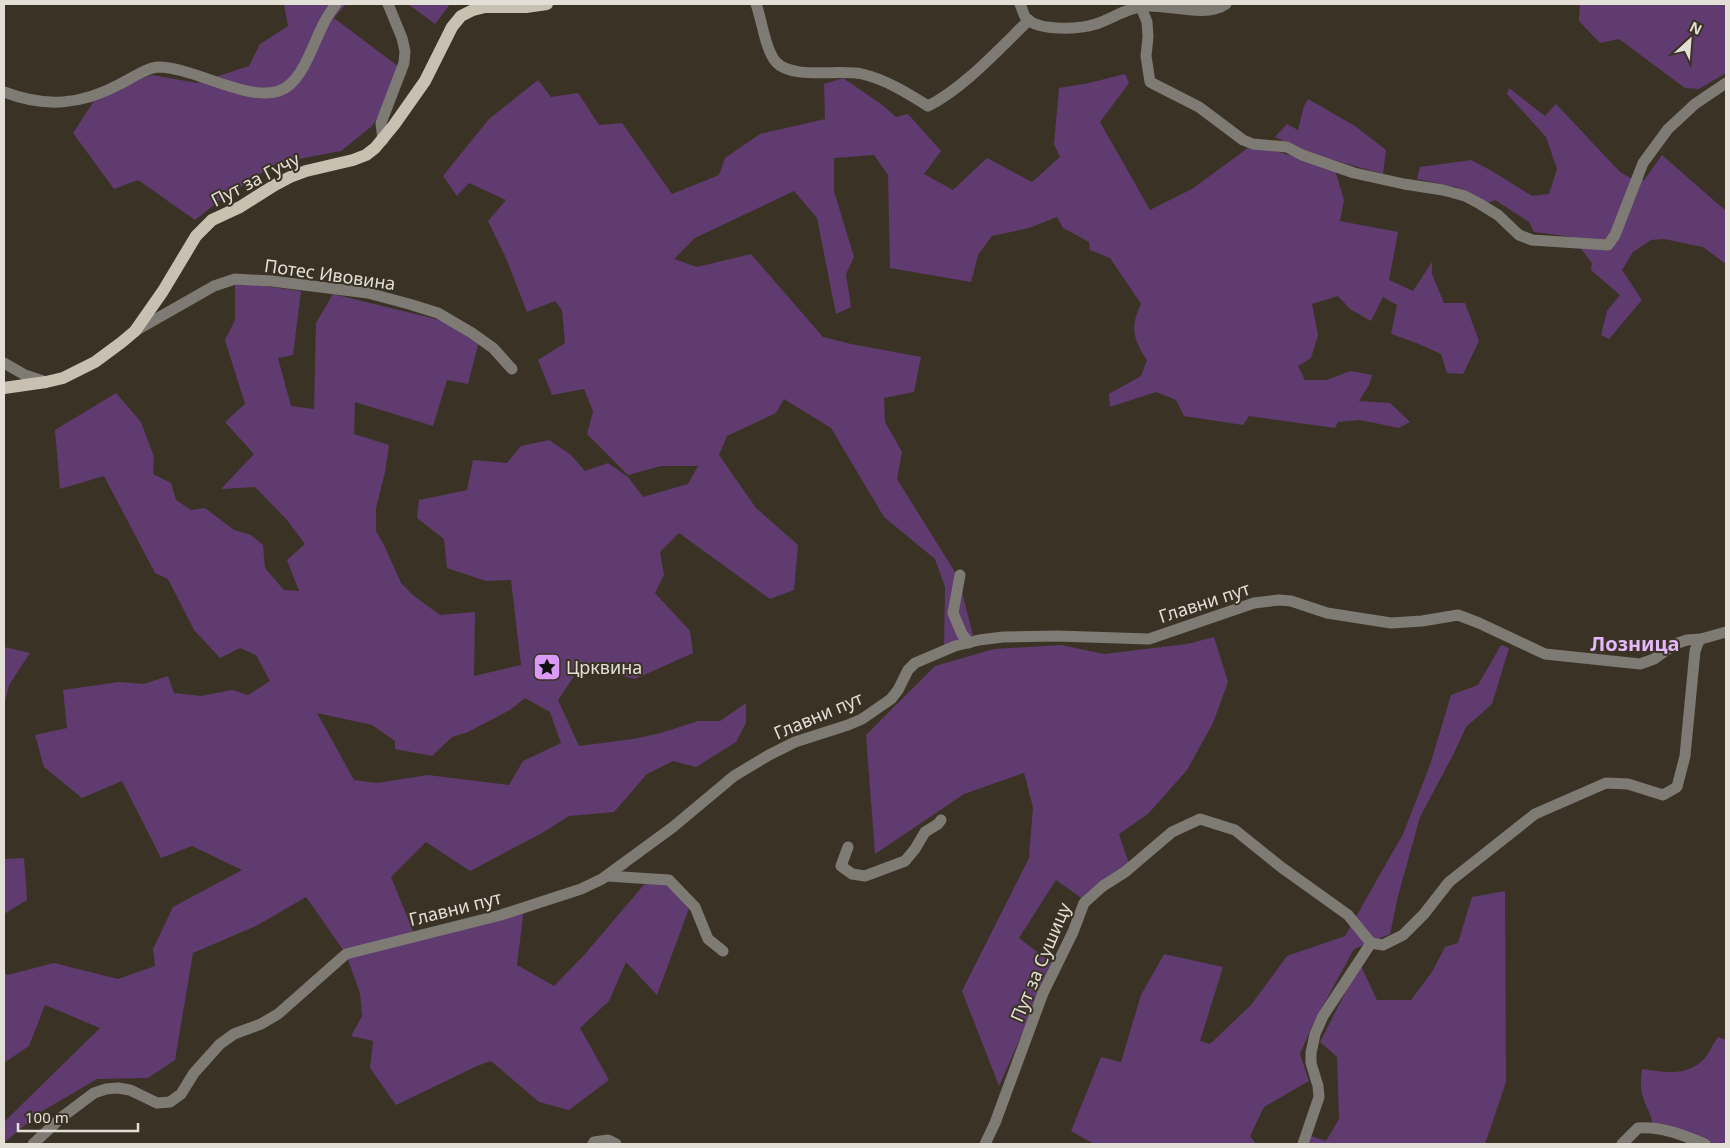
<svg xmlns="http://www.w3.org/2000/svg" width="1730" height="1148" font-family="'Noto Sans',sans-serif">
<rect width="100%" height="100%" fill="#3a3325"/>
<g fill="#5f3b6f" fill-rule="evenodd">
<path d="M 284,4 L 346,4 L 334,18 L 407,73 L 372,126 L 341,151 L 277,163 L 219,201 L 195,220 L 138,180 L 114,189 L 73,133 L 96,98 L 121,86 L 152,75 L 197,83 L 249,66 L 260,44 L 288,26 Z"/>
<path d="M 408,4 L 450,4 L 435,24 Z"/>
<path d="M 1580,4 L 1726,4 L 1726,73 L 1699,89 L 1685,88 L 1619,39 L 1600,43 L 1579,21 Z"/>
<path d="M 1125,74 L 1129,83 L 1100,122 L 1150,210 L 1192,189 L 1252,145 L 1304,159 L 1335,170 L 1344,200 L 1340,221 L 1398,232 L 1389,280 L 1413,291 L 1432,262 L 1432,274 L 1444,303 L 1465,303 L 1479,341 L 1463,374 L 1447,373 L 1441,354 L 1414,342 L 1391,334 L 1397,305 L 1383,297 L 1371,321 L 1350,309 L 1338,296 L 1312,304 L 1318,335 L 1311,358 L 1298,366 L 1305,380 L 1326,380 L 1351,371 L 1372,375 L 1369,385 L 1359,401 L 1390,403 L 1410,422 L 1399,428 L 1360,420 L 1338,422 L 1335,428 L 1249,416 L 1243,425 L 1184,416 L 1176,400 L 1156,392 L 1110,407 L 1109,394 L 1141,376 L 1147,360 C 1133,340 1130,327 1141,304 L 1110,258 L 1090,250 L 1089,242 L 1063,228 L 1057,217 L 1029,228 L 992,236 L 978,255 L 971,282 L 890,268 L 888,175 L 874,155 L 834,158 L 834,191 L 854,257 L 846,274 L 851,307 L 836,314 L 817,218 L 794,191 L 695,238 L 674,259 L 697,267 L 751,254 L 823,337 L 851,344 L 921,357 L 914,392 L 884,398 L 885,422 L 902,452 L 897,479 L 958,577 L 973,635 L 944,648 L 945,587 L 935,559 L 884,517 L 831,428 L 784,399 L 776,413 L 727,436 L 719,455 L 756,508 L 798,545 L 794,590 L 770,599 L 679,533 L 660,552 L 664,575 L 655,593 L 690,631 L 693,653 L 635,679 L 614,674 L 577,672 L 558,700 L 579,746 L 633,739 L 661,733 L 698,721 L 720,721 L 746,703 L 746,723 L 736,742 L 696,767 L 673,761 L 647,774 L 614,812 L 569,816 L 542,833 L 470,871 L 426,842 L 391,877 L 415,936 L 524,908 L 517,965 L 554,986 L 585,954 L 648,880 L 669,880 L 691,903 L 657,995 L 626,962 L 609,1001 L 580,1028 L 609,1080 L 569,1110 L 539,1102 L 491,1061 L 477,1066 L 396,1105 L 370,1068 L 373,1041 L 351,1036 L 362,1016 L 360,993 L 346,954 L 306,897 L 256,926 L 193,953 L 175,1060 L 148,1078 L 97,1079 L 39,1113 L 4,1143 L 4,1122 L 100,1028 L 45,1005 L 29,1046 L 4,1063 L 4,971 L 7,975 L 54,963 L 118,979 L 155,966 L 153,949 L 173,907 L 242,870 L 192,846 L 161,858 L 122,781 L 82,798 L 44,767 L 35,735 L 67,728 L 63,690 L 119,682 L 144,684 L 168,676 L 174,693 L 201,696 L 232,690 L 248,695 L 270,681 L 256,655 L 240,648 L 220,658 L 194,630 L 168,579 L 155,573 L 104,476 L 60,489 L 55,430 L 116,393 L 141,422 L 154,457 L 153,474 L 171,483 L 176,500 L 191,510 L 205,508 L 234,530 L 251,535 L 263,545 L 265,568 L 284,590 L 299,591 L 287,560 L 305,544 L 287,520 L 255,487 L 221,489 L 254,454 L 225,422 L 245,404 L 225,340 L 235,320 L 235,282 L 301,291 L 293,355 L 278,358 L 291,406 L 314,409 L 316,323 L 333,294 L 444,321 L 479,341 L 468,384 L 447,380 L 433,426 L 355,402 L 354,434 L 389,445 L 385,472 L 376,508 L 376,531 L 384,545 L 401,583 L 414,596 L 440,615 L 475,612 L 474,676 L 521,665 L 511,580 L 486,581 L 447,568 L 444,539 L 417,518 L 419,500 L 467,490 L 473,460 L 507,463 L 521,446 L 549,440 L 571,455 L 585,471 L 608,463 L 628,477 L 643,497 L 688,484 L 698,466 L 661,466 L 628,475 L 587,434 L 593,411 L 584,389 L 552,395 L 538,360 L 565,343 L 562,310 L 555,301 L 527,312 L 506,258 L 488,221 L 506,200 L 469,183 L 457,196 L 443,176 L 489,119 L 538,80 L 551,97 L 578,93 L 599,125 L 622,123 L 672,194 L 719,175 L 725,158 L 760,134 L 825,119 L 824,84 L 843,78 L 881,104 L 896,117 L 908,114 L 941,151 L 924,174 L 953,190 L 987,158 L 1032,182 L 1060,157 L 1054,144 L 1059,88 L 1089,83 ZM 525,698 L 550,712 L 561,743 L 523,761 L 509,785 L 428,775 L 377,783 L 354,780 L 317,713 L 372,725 L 395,741 L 395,749 L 432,756 L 452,737 L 468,732 L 510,710 Z"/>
<path d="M 1509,88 L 1545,116 L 1556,104 L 1620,172 L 1632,179 L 1644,180 L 1662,155 L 1726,211 L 1726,264 L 1703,247 L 1664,239 L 1651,240 L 1633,252 L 1622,270 L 1642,300 L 1609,339 L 1601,335 L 1607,311 L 1620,295 L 1591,270 L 1592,263 L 1572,237 L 1534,232 L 1529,222 L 1495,200 L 1488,203 L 1456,187 L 1417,179 L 1420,167 L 1471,160 L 1492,171 L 1532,196 L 1549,194 L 1557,169 L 1546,137 L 1507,94 Z"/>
<path d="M 1308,99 L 1355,126 L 1386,150 L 1383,174 L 1309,153 L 1275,137 L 1287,124 L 1298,130 L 1304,106 Z"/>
<path d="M 1214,637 L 1228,682 L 1213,723 L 1187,770 L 1148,814 L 1119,834 L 1131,870 L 1084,900 L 1056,880 L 1019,938 L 1053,964 L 999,1086 L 962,991 L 1029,858 L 1033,807 L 1024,773 L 964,794 L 875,854 L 866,735 L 935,666 L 994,649 L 1061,645 L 1104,654 L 1187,644 Z"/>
<path d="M 1501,645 L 1509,648 L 1492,704 L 1466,727 L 1454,753 L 1420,817 L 1398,896 L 1390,934 L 1354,949 L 1313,1024 L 1300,1054 L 1309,1081 L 1264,1107 L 1250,1136 L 1256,1144 L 1094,1144 L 1071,1131 L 1101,1057 L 1121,1062 L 1141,995 L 1164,954 L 1223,967 L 1200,1041 L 1210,1044 L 1251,1005 L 1287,956 L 1345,936 L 1403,834 L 1430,765 L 1451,695 L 1478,685 Z"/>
<path d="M 4,647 L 30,653 L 9,685 L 4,706 Z"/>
<path d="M 24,858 L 27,900 L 4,914 L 4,859 Z"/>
<path d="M 1505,891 L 1506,1082 L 1485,1144 L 1304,1144 L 1308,1135 L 1326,1141 L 1339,1119 L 1337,1057 L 1320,1042 L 1360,964 L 1377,1000 L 1411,1000 L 1432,972 L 1445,947 L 1458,943 L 1472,897 Z"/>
<path d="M 1718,1037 L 1726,1040 L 1726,1144 L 1689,1144 L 1685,1136 L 1652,1127 C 1653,1114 1646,1109 1643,1097 C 1640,1088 1641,1078 1642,1069 C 1662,1072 1686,1077 1703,1060 C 1709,1054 1713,1044 1718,1037 Z"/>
</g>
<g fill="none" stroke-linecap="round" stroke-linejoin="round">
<g stroke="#7e7b74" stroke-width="11">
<path d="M 756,4 C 762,20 765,49 776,62 C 792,80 839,69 862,74 C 885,79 909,94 928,106 C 963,89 1001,47 1029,20"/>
<path d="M 1020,4 C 1022,8 1023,14 1026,18 C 1039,32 1080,29 1096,24 C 1113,18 1129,7 1147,6 C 1171,5 1206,18 1226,4"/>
<path d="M 1141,7 L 1147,22 L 1148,37 L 1146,56 L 1150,82 L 1199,107 L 1243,140 L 1253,144 L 1287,147 L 1302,155 L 1354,173 L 1404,184 L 1443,190 L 1465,196 L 1480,204 L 1498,215 L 1519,235 L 1532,240 L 1608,245 L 1615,235 L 1643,163 L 1668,129 L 1695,104 L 1726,83"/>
<path d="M 4,92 C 46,108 81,105 120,84 C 131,79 145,68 158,67 C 193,67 248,102 279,91 C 303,83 313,43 324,23 C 327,16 332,10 336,4"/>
<path d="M 383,140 L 381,123 L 404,63 L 405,51 L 402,38 L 388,4"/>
<path d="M 135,331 L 214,286 L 235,279 L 272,281 L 368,293 L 409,304 L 438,313 L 472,333 L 493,348 L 512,369"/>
<path d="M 4,363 L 25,375 L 46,382"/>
<path d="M 960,575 L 953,613 L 962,634 L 969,643"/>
<path d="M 848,847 L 841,866 L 852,874 L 865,876 L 905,861 L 915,849 L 925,832 L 938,824 L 941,820"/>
<path d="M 607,876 L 669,880 L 695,907 L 708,939 L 723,951"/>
<path d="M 33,1144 L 62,1117 L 94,1093 L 106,1089 L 118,1088 L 130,1090 L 157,1103 L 170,1102 L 181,1094 L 194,1073 L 220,1044 L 234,1034 L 261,1024 L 278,1014 L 346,954 L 501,915 L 581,889 L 602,879 L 673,827 L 734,776 L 769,755 L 795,742 L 848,725 L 862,719 L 891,699 L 898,690 L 908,670 L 915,663 L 955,646 L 979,640 L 1003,637 L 1057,636 L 1149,639 L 1254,603 L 1279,600 L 1291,601 L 1327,613 L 1391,623 L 1422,621 L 1458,615 L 1479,623 L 1545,654 L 1640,664 L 1654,659 L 1675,644 L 1687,640 L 1701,639 L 1726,632"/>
<path d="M 593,1144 L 594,1142 L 608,1140 L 616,1144"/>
<path d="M 985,1144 L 995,1123 L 1043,993 L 1073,932 L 1084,903 L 1103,886 L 1125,872 L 1172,832 L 1200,819 L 1235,830 L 1281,867 L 1348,915 L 1371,943 L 1383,945 L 1403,935 L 1424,914 L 1449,882 L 1535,814 L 1606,783 L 1628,784 L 1663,795 L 1677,787 L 1685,756 L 1695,651 L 1698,643 L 1701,639"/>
<path d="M 1303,1144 L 1319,1097 L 1318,1086 L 1311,1063 L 1311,1053 L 1315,1034 L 1323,1016 L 1371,943"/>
<path d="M 1622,1144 L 1638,1128 C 1661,1126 1683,1135 1705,1144"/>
</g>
<path stroke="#c8c1b2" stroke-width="12" d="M 4,388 L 46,382 L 63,378 L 95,362 L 122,342 L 135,331 L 163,291 L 196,236 L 212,220 L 240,207 L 275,185 L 290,177 L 306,171 L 353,160 L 366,155 L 375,148 L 394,125 L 425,81 L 452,27 L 461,16 L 473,10 L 485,7 L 526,7 L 547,4"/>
</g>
<defs>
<g id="sight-square" transform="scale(1.4375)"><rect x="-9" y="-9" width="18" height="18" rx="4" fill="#da9af6" stroke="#3a3325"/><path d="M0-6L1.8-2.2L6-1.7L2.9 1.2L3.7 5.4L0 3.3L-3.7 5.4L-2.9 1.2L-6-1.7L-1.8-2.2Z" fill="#111"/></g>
</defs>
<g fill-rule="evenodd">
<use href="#sight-square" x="547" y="667"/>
</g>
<g text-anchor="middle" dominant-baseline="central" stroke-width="4" stroke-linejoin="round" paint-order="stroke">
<g font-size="18" fill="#e3dfd6" stroke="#3a3325">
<text transform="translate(255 179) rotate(-27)">Пут за Гучу</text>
<text transform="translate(330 274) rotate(8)">Потес Ивовина</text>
<text transform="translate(1204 602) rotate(-18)">Главни пут</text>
<text transform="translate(818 715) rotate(-23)">Главни пут</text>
<text transform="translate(455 908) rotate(-14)">Главни пут</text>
<text transform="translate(1040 962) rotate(-67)">Пут за Сушицу</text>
</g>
<g font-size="18" fill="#e3dfd6" stroke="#3a3325" text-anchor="start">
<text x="566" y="667">Црквина</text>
</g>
<g font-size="20" font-weight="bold" fill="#e4b8f9" stroke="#3a3325">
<text x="1635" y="643">Лозница</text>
</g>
</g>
<rect width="1730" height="1148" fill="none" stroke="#e3dfd6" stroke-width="10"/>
<g transform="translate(1690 40) rotate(26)" stroke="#3a3325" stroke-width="4" paint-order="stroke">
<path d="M0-4L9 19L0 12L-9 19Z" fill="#e3dfd6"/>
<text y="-8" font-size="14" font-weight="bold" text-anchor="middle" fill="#e3dfd6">N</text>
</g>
<path d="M18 1123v8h120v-8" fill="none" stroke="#e3dfd6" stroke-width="2.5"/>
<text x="25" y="1123" font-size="15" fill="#e3dfd6" stroke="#3a3325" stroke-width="4" paint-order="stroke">100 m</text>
</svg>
